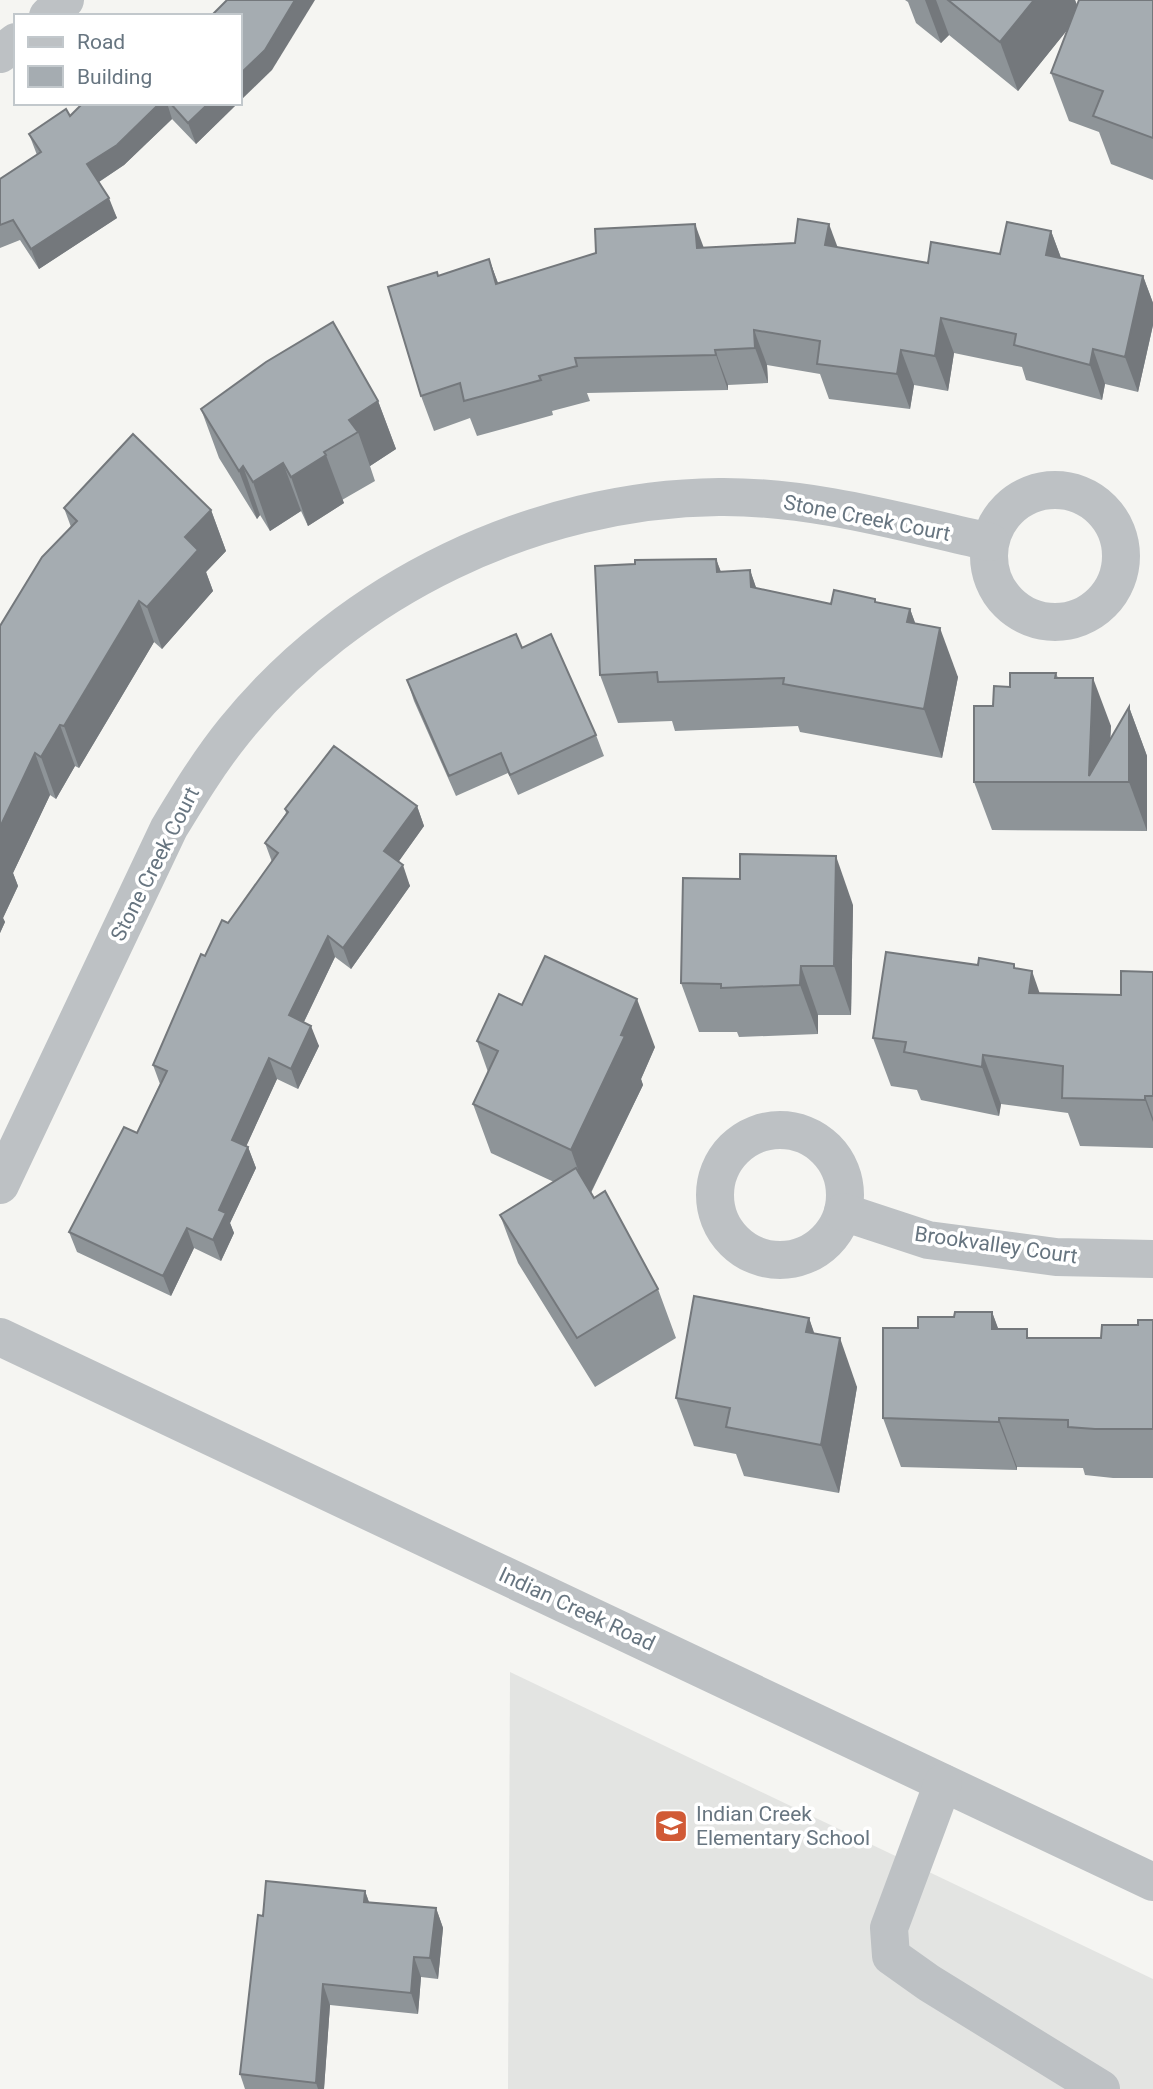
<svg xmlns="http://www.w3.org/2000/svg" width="1153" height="2089" font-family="Roboto,sans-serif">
<rect width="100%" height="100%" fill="#f5f5f2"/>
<path fill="#e3e4e2" d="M 510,1672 L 1153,1979 L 1153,2089 L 508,2089 Z"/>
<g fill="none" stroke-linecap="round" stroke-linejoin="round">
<g stroke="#bdc1c4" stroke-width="38">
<path d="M 48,16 L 65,0"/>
<path d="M 0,54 L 16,42"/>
<circle cx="1055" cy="556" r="66"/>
<circle cx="780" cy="1195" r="65"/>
<path d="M 0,1185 L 169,828 C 189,795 209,762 234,731 C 349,588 535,499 719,497 C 811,496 901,522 990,542"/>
<path d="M 843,1212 L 928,1240 L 1056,1257 L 1153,1259"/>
<path d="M 0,1337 L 1153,1882"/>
<path d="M 943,1783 L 889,1928 L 891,1956 L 929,1983 L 1101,2089"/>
</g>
</g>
<g fill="#8e9498">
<path d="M 905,0 L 1075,0 L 1077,5 L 1153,0 L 1153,180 L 1111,164 L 1099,132 L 1069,121 L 1051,73 L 1068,29 L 1018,91 L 949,35 L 941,43 L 916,23 L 908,2 Z"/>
<path d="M 83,103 L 238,103 L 196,144 L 172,119 L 124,165 L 99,182 L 117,218 L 39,269 L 20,240 L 0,248 L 0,179 L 37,155 L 29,134 L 70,116 Z"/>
<path d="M 1051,231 L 1061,258 L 1143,276 L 1153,303 L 1153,325 L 1138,392 L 1105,384 L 1102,400 L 1026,380 L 1022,367 L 954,353 L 948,391 L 914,385 L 910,409 L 829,399 L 820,374 L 767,365 L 768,383 L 728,385 L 728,390 L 587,393 L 590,401 L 552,411 L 553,415 L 477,436 L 470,418 L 434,431 L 421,396 L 439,276 L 489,259 L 498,283 L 704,248 L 837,247 L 928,263 L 1000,254 Z"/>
<path d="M 378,401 L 396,449 L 370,466 L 375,481 L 342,500 L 344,503 L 308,526 L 301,511 L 270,531 L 260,515 L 257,519 L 219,458 L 201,409 Z"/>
<path d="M 64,508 L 211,510 L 226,551 L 206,572 L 213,591 L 162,649 L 154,642 L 79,768 L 75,766 L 56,799 L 50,795 L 13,873 L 18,886 L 3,918 L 5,922 L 0,933 L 0,626 L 71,527 Z"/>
<path d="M 716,559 L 721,572 L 750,570 L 756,588 L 831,604 L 876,602 L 910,609 L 915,623 L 958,677 L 942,758 L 800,732 L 798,726 L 675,731 L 672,721 L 618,723 L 600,675 Z"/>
<path d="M 522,648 L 596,735 L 604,756 L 518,795 L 508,773 L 456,796 L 414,701 L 407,680 Z"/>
<path d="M 1056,673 L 1058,678 L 1111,726 L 1110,740 L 1129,707 L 1147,756 L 1147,831 L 992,830 L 974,782 L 993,706 L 1010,687 Z"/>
<path d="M 417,806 L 424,826 L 398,862 L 410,886 L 351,969 L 335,957 L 304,1022 L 319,1046 L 298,1089 L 277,1079 L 246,1146 L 248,1147 L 256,1168 L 230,1223 L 234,1233 L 221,1261 L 194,1248 L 171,1296 L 77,1252 L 69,1232 L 137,1133 L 160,1084 L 153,1065 L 205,956 L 272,862 L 265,843 L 286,813 L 285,809 Z"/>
<path d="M 853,905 L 851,1015 L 818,1015 L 818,1034 L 739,1037 L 737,1032 L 699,1032 L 681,983 Z"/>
<path d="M 978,965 L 1016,969 L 1040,994 L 1121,995 L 1153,972 L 1153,1148 L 1080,1146 L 1068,1113 L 1001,1104 L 999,1116 L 921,1100 L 917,1090 L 891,1086 L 873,1038 Z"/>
<path d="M 522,1005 L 655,1047 L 641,1079 L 643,1085 L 591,1193 L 658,1289 L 676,1338 L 595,1387 L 518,1263 L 500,1215 L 554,1182 L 491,1153 L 473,1104 L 488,1072 L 477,1041 Z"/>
<path d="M 992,1312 L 998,1329 L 1030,1338 L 1101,1338 L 1153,1320 L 1153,1478 L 1113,1478 L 1085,1475 L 1083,1468 L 1017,1467 L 1017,1470 L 901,1467 L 883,1418 L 918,1328 L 954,1317 Z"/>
<path d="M 809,1318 L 814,1334 L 857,1387 L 839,1493 L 744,1476 L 736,1454 L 694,1446 L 676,1398 Z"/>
<path d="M 365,1891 L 369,1902 L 436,1908 L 443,1928 L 438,1979 L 421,1977 L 418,2014 L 330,2005 L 324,2089 L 245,2089 L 240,2074 L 263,1916 Z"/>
</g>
<g fill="#74787c">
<path d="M 295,0 L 315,0 L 272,70 L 240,101 L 240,74 Z"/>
<path d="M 925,0 L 936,0 L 949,35 L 941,43 Z"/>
<path d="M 1034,0 L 1075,0 L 1080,14 L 1018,91 L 1000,42 Z"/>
<path d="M 160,103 L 167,103 L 172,119 L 124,165 L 94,185 L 87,164 Z"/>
<path d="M 209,103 L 238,103 L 196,144 L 188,123 Z"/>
<path d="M 109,198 L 117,218 L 39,269 L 31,249 Z"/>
<path d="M 695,224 L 708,259 L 697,248 Z"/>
<path d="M 829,224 L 842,259 L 825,245 Z"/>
<path d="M 1051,231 L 1064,266 L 1046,255 Z"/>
<path d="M 489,259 L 502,294 L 496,284 Z"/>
<path d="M 1143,276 L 1153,303 L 1153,325 L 1138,392 L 1125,357 Z"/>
<path d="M 941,318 L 954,353 L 948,391 L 935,356 Z"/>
<path d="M 754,330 L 767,365 L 768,383 L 755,348 Z"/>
<path d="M 1093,349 L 1105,384 L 1102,400 L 1090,365 Z"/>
<path d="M 715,350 L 728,385 L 728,390 L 716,355 Z"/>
<path d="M 901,350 L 914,385 L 910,409 L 897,374 Z"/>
<path d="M 378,401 L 396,449 L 370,466 L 358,432 L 349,420 Z"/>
<path d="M 326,455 L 344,503 L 308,526 L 291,477 Z"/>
<path d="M 283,463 L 301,511 L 270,531 L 253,482 Z"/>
<path d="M 243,466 L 260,515 L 257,519 L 239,471 Z"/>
<path d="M 211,510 L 226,551 L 206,572 L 213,591 L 162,649 L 147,607 L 185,537 Z"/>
<path d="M 716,559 L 734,607 L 717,572 Z"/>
<path d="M 750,570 L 767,619 L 751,587 Z"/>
<path d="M 139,601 L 154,642 L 79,768 L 64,726 Z"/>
<path d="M 910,609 L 928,658 L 907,622 Z"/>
<path d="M 940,628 L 958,677 L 942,758 L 924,709 Z"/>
<path d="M 1093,678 L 1111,726 L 1108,782 L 1089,776 Z"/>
<path d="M 1129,707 L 1147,756 L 1147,831 L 1129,782 Z"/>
<path d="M 60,725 L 75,766 L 56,799 L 41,757 Z"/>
<path d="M 35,753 L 50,795 L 13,873 L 18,886 L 3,918 L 5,922 L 0,933 L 0,827 Z"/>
<path d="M 417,806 L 424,826 L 392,871 L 384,851 Z"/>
<path d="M 836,856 L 853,905 L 851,1015 L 834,966 Z"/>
<path d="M 403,865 L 410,886 L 351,969 L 343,948 Z"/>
<path d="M 328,936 L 335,957 L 297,1036 L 289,1015 Z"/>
<path d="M 801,966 L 818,1015 L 818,1034 L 800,985 Z"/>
<path d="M 1032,971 L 1049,1020 L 1029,993 Z"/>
<path d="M 637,999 L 655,1047 L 641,1079 L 643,1085 L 588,1198 L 571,1150 Z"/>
<path d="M 311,1026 L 319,1046 L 298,1089 L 291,1069 Z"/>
<path d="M 983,1055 L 1001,1104 L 999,1116 L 982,1067 Z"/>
<path d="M 269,1058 L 277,1079 L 240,1160 L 232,1140 Z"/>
<path d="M 1145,1096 L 1153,1118 L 1153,1122 L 1145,1100 Z"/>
<path d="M 248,1147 L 256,1168 L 230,1223 L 234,1233 L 221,1261 L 213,1240 L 219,1210 Z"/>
<path d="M 187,1228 L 194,1248 L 171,1296 L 163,1276 Z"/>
<path d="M 992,1312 L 1010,1360 L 992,1329 Z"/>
<path d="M 809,1318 L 826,1367 L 806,1332 Z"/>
<path d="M 840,1338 L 857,1387 L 839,1493 L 821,1445 Z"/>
<path d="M 999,1418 L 1017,1467 L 1017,1470 L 999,1422 Z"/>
<path d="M 365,1891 L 372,1911 L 364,1902 Z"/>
<path d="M 436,1908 L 443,1928 L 438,1979 L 430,1958 Z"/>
<path d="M 414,1957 L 421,1977 L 418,2014 L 411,1993 Z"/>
<path d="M 323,1984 L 330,2005 L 324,2089 L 318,2089 L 316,2083 Z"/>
</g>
<g fill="#a5acb1" stroke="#74787c" stroke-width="2">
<path d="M 227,0 L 295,0 L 265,50 L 240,74 L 240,16 L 211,16 Z"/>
<path d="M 948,0 L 1034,0 L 1000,42 Z"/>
<path d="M 1079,0 L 1153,0 L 1153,138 L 1093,116 L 1103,91 L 1051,73 Z"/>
<path d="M 83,103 L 160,103 L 117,145 L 87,164 L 109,198 L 31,249 L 13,220 L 0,225 L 0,179 L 41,152 L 29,134 L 66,109 L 70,116 Z"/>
<path d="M 170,103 L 209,103 L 188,123 Z"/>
<path d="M 798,219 L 829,224 L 825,245 L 928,263 L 931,242 L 1000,254 L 1007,222 L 1051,231 L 1046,255 L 1143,276 L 1125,357 L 1093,349 L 1090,365 L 1014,345 L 1016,334 L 941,318 L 935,356 L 901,350 L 897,374 L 817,364 L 820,341 L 754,330 L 755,348 L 715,350 L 716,355 L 575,358 L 577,366 L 539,376 L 541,380 L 464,401 L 460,383 L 421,396 L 388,287 L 437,272 L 438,276 L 489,259 L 496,284 L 596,253 L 595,229 L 695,224 L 697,248 L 795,243 Z"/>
<path d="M 333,322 L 378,401 L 349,420 L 358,432 L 324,452 L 326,455 L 291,477 L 283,463 L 253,482 L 243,466 L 239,471 L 201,409 L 266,362 Z"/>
<path d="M 133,434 L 211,510 L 185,537 L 198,550 L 147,607 L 139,601 L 64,726 L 60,725 L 41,757 L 35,753 L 0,827 L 0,626 L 42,557 L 77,521 L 64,508 Z"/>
<path d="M 716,559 L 717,572 L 750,570 L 751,587 L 831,604 L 834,590 L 875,599 L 875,602 L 910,609 L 907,622 L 940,628 L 924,709 L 783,684 L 784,678 L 658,682 L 657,672 L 600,675 L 595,566 L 635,564 L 635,560 Z"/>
<path d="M 516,634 L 522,648 L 551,634 L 596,735 L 510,775 L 501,753 L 449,776 L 407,680 Z"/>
<path d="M 1010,673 L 1056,673 L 1055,678 L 1093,678 L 1089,776 L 1129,707 L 1129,782 L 974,782 L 974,706 L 993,706 L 994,686 L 1010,687 Z"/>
<path d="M 334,746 L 417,806 L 384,851 L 403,865 L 343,948 L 328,936 L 289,1015 L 311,1026 L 291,1069 L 269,1058 L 232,1140 L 248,1147 L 219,1210 L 226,1213 L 213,1240 L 187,1228 L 163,1276 L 69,1232 L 124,1127 L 137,1133 L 167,1071 L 153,1065 L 201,954 L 205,956 L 222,920 L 228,923 L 278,853 L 265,843 L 288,812 L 285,809 Z"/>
<path d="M 740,854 L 836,856 L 834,966 L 801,966 L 800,985 L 721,988 L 721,984 L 681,983 L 683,878 L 740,879 Z"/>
<path d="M 886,952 L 978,965 L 979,958 L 1014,964 L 1014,968 L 1032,971 L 1029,993 L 1121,995 L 1121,971 L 1153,972 L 1153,1096 L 1145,1096 L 1145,1100 L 1062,1098 L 1063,1066 L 983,1055 L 982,1067 L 904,1052 L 906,1042 L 873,1038 Z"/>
<path d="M 545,956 L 637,999 L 621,1035 L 625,1036 L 571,1150 L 473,1104 L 498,1051 L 477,1041 L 499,994 L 522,1005 Z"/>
<path d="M 576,1168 L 594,1198 L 605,1191 L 658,1289 L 577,1338 L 500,1215 Z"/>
<path d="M 694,1296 L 809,1318 L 806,1332 L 840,1338 L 821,1445 L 726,1427 L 730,1408 L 676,1398 Z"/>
<path d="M 955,1312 L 992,1312 L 992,1329 L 1027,1329 L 1027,1338 L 1101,1338 L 1102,1325 L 1138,1325 L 1138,1320 L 1153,1320 L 1153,1429 L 1095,1429 L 1068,1427 L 1068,1420 L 999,1418 L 999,1422 L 883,1418 L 883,1328 L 918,1328 L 918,1317 L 954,1317 Z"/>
<path d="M 266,1881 L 365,1891 L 364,1902 L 436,1908 L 430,1958 L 414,1957 L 411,1993 L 323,1984 L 316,2083 L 240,2074 L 258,1915 L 263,1916 Z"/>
</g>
<defs>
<g id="school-square" transform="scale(1.75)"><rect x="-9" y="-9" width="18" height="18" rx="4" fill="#d15a36" stroke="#fff"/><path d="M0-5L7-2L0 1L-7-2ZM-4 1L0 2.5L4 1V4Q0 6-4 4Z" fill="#fff"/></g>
</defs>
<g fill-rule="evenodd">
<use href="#school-square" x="671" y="1826"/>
</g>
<g text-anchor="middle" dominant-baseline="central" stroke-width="7" stroke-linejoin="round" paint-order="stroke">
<g font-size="21" fill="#677580" stroke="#fff">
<text transform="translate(867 518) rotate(11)">Stone Creek Court</text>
<text transform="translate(155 864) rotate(-63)">Stone Creek Court</text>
<text transform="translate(996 1245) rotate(8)">Brookvalley Court</text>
<text transform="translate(577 1609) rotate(25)">Indian Creek Road</text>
</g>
<g font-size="21" fill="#677580" stroke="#fff" text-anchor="start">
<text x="696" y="1814">Indian Creek<tspan x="696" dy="24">Elementary School</tspan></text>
</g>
</g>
<rect x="14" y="14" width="228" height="91" fill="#ffffff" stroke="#c2c8cc" stroke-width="2"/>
<rect x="28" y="37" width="35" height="10" fill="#bdc1c4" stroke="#c2c8cc" stroke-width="2"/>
<text x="77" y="49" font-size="21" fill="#677580">Road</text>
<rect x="28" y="66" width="35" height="21" fill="#a5acb1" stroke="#c2c8cc" stroke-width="2"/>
<text x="77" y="84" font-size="21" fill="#677580">Building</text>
</svg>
